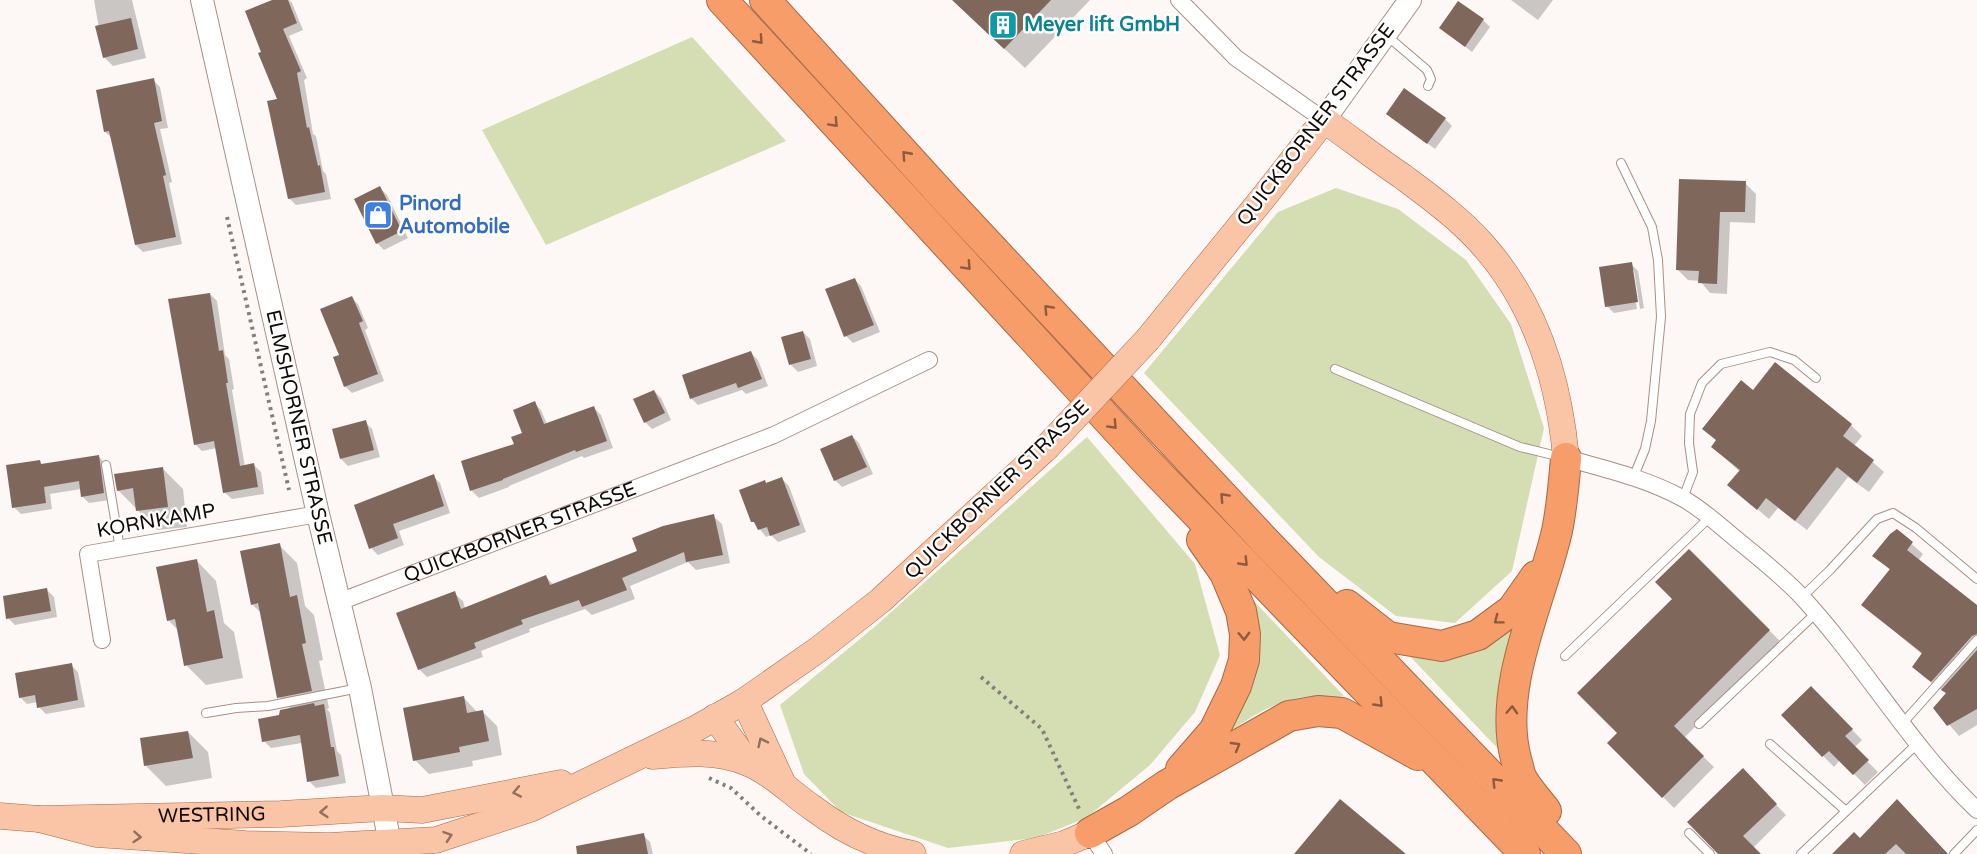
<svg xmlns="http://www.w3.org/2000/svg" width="1977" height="854" font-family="'Varela Round',sans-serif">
<rect width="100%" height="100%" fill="#fdf8f5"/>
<g fill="#d5ddb2">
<path d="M 692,37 L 786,141 L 546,245 L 482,130 Z"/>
<path d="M 1336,188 L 1398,209 L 1466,260 L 1511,324 L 1544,428 L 1512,571 L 1455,623 L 1396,616 L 1319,557 L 1144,373 L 1278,212 Z"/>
<path d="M 1087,437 L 1195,564 L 1220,655 L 1195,712 L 1150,765 L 1086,818 L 1036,838 L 948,848 L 841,812 L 804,774 L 780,705 L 878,624 Z"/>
<path d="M 1250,597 L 1344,696 C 1331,699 1315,695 1302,697 C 1274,701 1247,719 1225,735 Z"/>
<path d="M 1519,610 L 1505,756 L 1403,649 Z"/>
</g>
<g fill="#0003">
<path d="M 94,0 L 132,0 L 146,58 L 113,66 L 104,57 Z"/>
<path d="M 276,0 L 289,0 L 292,3 L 303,30 L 289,36 L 307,78 L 304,80 L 313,134 L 316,136 L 323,171 L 326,174 L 331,199 L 296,205 L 289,198 L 279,100 L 263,53 Z"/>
<path d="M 953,0 L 1090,0 L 1025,68 Z"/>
<path d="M 1511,0 L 1553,0 L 1538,20 Z"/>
<path d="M 1483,20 L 1490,27 L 1472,52 L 1441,28 Z"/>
<path d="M 153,80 L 160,87 L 168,128 L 160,129 L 172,182 L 169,183 L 182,244 L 143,252 L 136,245 L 112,138 L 105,132 Z"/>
<path d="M 1388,114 L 1445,119 L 1452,126 L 1435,149 Z"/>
<path d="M 1681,181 L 1745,183 L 1756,194 L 1755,223 L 1730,222 L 1727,294 L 1710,293 L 1700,281 L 1688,280 L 1678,270 Z"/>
<path d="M 380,188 L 387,195 L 408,238 L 384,250 L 377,243 Z"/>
<path d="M 1631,264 L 1638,271 L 1644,308 L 1640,309 L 1634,270 L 1631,270 L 1637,309 L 1614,313 L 1607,306 Z"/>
<path d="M 854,279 L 861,286 L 880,332 L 853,343 L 846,336 Z"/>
<path d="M 210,294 L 217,301 L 225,355 L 229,359 L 234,389 L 232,390 L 245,467 L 254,465 L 261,472 L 264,494 L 232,499 L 224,492 L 217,448 L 202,451 L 195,444 Z"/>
<path d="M 351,297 L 358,304 L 368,328 L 365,330 L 384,381 L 352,393 L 345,386 L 341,356 Z"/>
<path d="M 803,332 L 810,339 L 817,366 L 798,372 L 791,365 L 783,338 Z"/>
<path d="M 751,353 L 758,360 L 768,386 L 746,394 L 742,390 L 698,405 L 691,398 Z"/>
<path d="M 654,391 L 661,398 L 671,420 L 652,429 L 645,422 Z"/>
<path d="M 1753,392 L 1851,425 L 1862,436 L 1854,446 L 1884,472 L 1869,492 L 1848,477 L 1807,530 L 1778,508 L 1769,519 L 1729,485 L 1740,472 L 1713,447 L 1717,441 L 1704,429 Z"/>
<path d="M 534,403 L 541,410 L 547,424 L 594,408 L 601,415 L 613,448 L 584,458 L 582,456 L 509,486 L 509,487 L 479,498 L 472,491 L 463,462 L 516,445 L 524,433 Z"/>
<path d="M 365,422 L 372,429 L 380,457 L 348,466 L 341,459 Z"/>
<path d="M 852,436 L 859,443 L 873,474 L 842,487 L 835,480 L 822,450 Z"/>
<path d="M 98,456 L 105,463 L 110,500 L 89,503 L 82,496 L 81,489 L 50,494 L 52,509 L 21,514 L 14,507 L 39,462 L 43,465 Z"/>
<path d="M 163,469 L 183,489 L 187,527 L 157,530 L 118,490 Z"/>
<path d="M 433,476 L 440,483 L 450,513 L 399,531 L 404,545 L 378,555 L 371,548 Z"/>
<path d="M 782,479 L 789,486 L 806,532 L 778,542 L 771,535 L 766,537 L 753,521 L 765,482 L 767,484 Z"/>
<path d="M 713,516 L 722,524 L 730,563 L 696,570 L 688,562 L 630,586 L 635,599 L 592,615 L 585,609 L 529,629 L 530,632 L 481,651 L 483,657 L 427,677 L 419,669 L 454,593 L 463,601 L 465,608 L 546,577 L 554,585 L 639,552 Z"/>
<path d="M 1897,531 L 1923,554 L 1918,561 L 1977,609 L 1977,725 L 1959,736 L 1935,708 L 1947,694 L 1924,677 L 1914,667 L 1923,655 L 1863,605 L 1891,571 L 1874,556 Z"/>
<path d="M 279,545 L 297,563 L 305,606 L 314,615 L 323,660 L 319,661 L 329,708 L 327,709 L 330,713 L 337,751 L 341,755 L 346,783 L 316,788 L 309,781 L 302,743 L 271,748 L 264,741 L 281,716 L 291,709 L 279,697 L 261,613 L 252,604 Z"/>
<path d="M 1689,551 L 1780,641 L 1684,738 L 1714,767 L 1674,808 L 1609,743 L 1619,733 L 1674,599 Z"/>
<path d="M 196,560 L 216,581 L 224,623 L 234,632 L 243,678 L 206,685 L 186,665 L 179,631 L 168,620 Z"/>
<path d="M 47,590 L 54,597 L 57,617 L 15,625 L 8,618 Z"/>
<path d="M 71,665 L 78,672 L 85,707 L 46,714 L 39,707 L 38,702 L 27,704 L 20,697 Z"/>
<path d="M 1811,688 L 1862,740 L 1854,748 L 1878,772 L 1865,785 L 1840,760 L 1834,767 L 1783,715 Z"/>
<path d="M 464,698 L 478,713 L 483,712 L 497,726 L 502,755 L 472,761 L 473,766 L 429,774 L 415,760 Z"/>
<path d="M 188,732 L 208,752 L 212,778 L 166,786 L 145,765 Z"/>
<path d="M 1743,770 L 1786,815 L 1753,848 L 1759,854 L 1720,854 Z"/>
<path d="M 1897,801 L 1948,854 L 1834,854 L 1861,840 Z"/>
<path d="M 643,835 L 650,842 L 653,854 L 609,854 Z"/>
</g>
<g fill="#7f675c">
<path d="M 272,0 L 288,0 L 297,23 L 283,29 L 301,71 L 297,73 L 307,128 L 309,127 L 318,166 L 320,165 L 325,192 L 288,199 L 267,101 L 277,99 L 258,53 L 261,52 L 245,11 Z"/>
<path d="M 952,0 L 1051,0 L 1004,49 Z"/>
<path d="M 1458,1 L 1484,19 L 1465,47 L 1439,28 Z"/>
<path d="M 131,18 L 138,49 L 103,58 L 95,26 Z"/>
<path d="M 154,78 L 162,121 L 154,123 L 166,175 L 163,176 L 176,237 L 135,245 L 109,131 L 104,132 L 96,90 Z"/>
<path d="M 1404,88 L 1446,118 L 1427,144 L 1386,114 Z"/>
<path d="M 1679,179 L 1746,181 L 1745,212 L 1720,212 L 1717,284 L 1698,283 L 1699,271 L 1676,270 Z"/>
<path d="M 380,186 L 402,231 L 376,244 L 354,199 Z"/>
<path d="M 1632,262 L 1638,302 L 1605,307 L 1599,267 Z"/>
<path d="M 855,278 L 874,325 L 844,337 L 825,289 Z"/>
<path d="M 210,293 L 219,351 L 223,350 L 228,383 L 226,383 L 240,466 L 254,463 L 258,487 L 223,493 L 214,441 L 194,445 L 168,299 Z"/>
<path d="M 352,296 L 363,321 L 359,323 L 378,374 L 344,387 L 333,357 L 339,355 L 320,309 Z"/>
<path d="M 803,331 L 811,359 L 789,365 L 781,337 Z"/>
<path d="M 751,351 L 762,379 L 738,388 L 736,383 L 690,399 L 682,375 Z"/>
<path d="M 1775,362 L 1852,424 L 1843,436 L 1874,460 L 1857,483 L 1837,467 L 1795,521 L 1766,498 L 1757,510 L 1727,485 L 1740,470 L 1711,447 L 1716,440 L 1702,429 L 1741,380 L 1753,390 Z"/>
<path d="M 654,390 L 665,413 L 644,423 L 633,399 Z"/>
<path d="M 535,401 L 544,424 L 594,406 L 607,441 L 576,452 L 575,450 L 503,479 L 503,480 L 470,491 L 461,461 L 514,444 L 511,437 L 522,433 L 513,410 Z"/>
<path d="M 366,420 L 374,450 L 340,459 L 332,429 Z"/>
<path d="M 852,435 L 867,467 L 834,481 L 820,449 Z"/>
<path d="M 99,455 L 104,493 L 81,497 L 79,481 L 44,487 L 46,503 L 12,508 L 6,465 L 40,460 L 41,464 Z"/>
<path d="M 163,467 L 168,507 L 136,511 L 133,488 L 117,491 L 114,474 Z"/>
<path d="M 434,474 L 444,506 L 393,524 L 398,538 L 369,549 L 354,505 Z"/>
<path d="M 782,477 L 800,525 L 770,536 L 767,527 L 758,530 L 754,522 L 751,522 L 739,490 L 765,480 L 766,483 Z"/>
<path d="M 714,514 L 723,555 L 686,562 L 684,552 L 622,578 L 627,590 L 582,607 L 579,600 L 521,620 L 523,624 L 474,643 L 476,648 L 418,670 L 396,613 L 455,591 L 461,609 L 546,575 L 550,585 L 637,551 L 632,538 L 663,526 Z"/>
<path d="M 1897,529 L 1913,542 L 1907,550 L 1977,605 L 1977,634 L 1972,636 L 1931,682 L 1912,667 L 1922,653 L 1861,605 L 1890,569 L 1872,556 L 1890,534 Z"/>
<path d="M 280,543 L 290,597 L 297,595 L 306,643 L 302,644 L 312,691 L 277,698 L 258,603 L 251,605 L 240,551 Z"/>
<path d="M 1689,549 L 1770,630 L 1674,726 L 1704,756 L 1662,798 L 1607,743 L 1617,733 L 1577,693 L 1672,599 L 1655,582 Z"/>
<path d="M 197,559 L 207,612 L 214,610 L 223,658 L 184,666 L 175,619 L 167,621 L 156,567 Z"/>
<path d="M 47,588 L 51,611 L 6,619 L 3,596 Z"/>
<path d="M 1977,650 L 1977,709 L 1947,726 L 1933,708 L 1946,693 L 1941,690 Z"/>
<path d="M 72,663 L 78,700 L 37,708 L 35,695 L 19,698 L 15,673 Z"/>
<path d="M 1811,686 L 1853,729 L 1845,736 L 1869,760 L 1853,775 L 1829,751 L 1822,757 L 1781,715 Z"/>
<path d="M 464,696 L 467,713 L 483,710 L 489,741 L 459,747 L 460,752 L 413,761 L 403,708 Z"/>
<path d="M 314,703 L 315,706 L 324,704 L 331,747 L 334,747 L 339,776 L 307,782 L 300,735 L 262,742 L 258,719 L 279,715 L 280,710 Z"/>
<path d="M 188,731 L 193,758 L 144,766 L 140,738 Z"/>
<path d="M 1743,768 L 1777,804 L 1743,836 L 1761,854 L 1718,854 L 1687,822 Z"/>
<path d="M 1340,799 L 1406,854 L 1294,854 Z"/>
<path d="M 1897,799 L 1948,854 L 1906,854 L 1896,844 L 1885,854 L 1832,854 L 1854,832 L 1860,838 Z"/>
<path d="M 644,833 L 648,854 L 577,854 L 576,846 Z"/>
</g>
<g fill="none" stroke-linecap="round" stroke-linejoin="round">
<g stroke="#a88f84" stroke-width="10">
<g id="lane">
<path d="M 1386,35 L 1427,70 L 1431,79 L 1428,86"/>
<path d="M 1621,163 L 1652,227 L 1658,260 L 1661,317 L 1651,421 L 1645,449 L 1634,476"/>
<path d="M 1335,369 L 1520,447 L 1561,457"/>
<path d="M 106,465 L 120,549"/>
<path d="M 1683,498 L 1693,472 L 1689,443 L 1690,414 L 1702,383 L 1721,364 L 1770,352 L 1794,360 L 1816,378"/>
<path d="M 1802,597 L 1830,570 L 1877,519 L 1893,513 L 1916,528 L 1977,579"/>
<path d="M 1565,656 L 1710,517"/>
<path d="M 206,713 L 236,708 L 268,706 L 359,688"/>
<path d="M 1699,724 L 1815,614"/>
<path d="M 1902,724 L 1977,640"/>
<path d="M 1770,744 L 1846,811"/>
<path d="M 1689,833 L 1710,854"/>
<path d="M 1801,854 L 1917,744"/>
<path d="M 1954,854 L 1977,830"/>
</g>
</g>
<g stroke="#a88f84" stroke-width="18">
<g id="street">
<path d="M 1179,0 L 1236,58 L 1324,120"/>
<path d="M 1566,458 C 1605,469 1645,478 1682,498 C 1701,508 1719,525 1736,539 C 1758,557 1781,575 1801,596 C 1864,664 1910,746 1977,810"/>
<path id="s1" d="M 339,602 L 774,435 L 929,360"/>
<path d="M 102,640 L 88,554 L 318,514"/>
<path d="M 1090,833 L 1104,854"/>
</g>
</g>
<g stroke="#a88f84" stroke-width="24">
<g id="secondary">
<path id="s2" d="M 202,0 L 318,514 L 360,688 L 392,854"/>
<path d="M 1324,120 L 1410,0"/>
</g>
</g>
<g stroke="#a66947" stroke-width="27">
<g id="primary">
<path d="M 1148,339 L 1267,193 L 1324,120 C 1350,138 1375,158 1402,176 C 1430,197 1459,218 1482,244 C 1535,303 1559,380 1566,458"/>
<path d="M 743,702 L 750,713 L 782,782"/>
<path d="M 715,717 L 748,763"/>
<path d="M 652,756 C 685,753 717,750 748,763 C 773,774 791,793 813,808 C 843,831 876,847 913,854"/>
<path id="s3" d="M 0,816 L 39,819 L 281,814 L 383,808 L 422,810 L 561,783"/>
<path d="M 39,819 L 96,834 L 246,844 L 329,846 L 436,840 L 530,809 L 695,729 L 743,702 L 819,649 L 881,600 L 1046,448"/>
<path d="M 1023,854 L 1064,844 L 1090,833"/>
</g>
</g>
<g stroke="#a66947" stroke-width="32">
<g id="highway">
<path d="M 722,0 L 1145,460 L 1525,854"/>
<path d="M 765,0 L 945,198 L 1264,540 L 1566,854"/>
<path d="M 1347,605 L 1388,637 L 1442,646 L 1478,635 L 1512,610 L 1536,576"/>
<path d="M 1181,769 L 1214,731 L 1236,686 L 1244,660 L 1245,634 L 1241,611 L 1225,573 L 1202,540"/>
<path d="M 1546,811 C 1538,800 1527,789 1521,777 C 1519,772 1518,765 1516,759 C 1497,687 1541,601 1557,531 C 1562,507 1564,482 1566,458"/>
<path d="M 1090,833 L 1129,811 L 1167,785 L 1289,716 L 1318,711 L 1342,713 L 1418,755"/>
</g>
</g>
<g stroke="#857e7b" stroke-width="4" stroke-dasharray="3 4.5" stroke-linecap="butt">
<path d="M 227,217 L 289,490"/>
<path d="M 981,677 L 1042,729 L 1080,811"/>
<path d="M 709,778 L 731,788 L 761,816 L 811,854"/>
</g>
<use href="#lane" stroke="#fff" stroke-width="8"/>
<use href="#street" stroke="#fff" stroke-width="16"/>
<use href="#secondary" stroke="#fff" stroke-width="22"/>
<use href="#primary" stroke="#fac4a6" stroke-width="26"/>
<use href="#highway" stroke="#f69d6a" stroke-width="30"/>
<g stroke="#a66947" stroke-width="27" stroke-linecap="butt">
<path id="primary-bridge" d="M 1046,448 L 1148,339"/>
</g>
<use href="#primary-bridge" stroke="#fac4a6" stroke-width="26"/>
</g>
<defs><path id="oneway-chevron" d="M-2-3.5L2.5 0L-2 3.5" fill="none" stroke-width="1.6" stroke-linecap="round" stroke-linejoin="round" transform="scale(1.5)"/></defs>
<g stroke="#8f5a3d">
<use href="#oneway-chevron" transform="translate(759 40) rotate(48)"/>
<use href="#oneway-chevron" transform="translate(834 123) rotate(47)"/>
<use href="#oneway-chevron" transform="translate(906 155) rotate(-132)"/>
<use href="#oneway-chevron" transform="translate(967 266) rotate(47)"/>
<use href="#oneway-chevron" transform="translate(1048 309) rotate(-133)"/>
<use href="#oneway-chevron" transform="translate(1113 425) rotate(47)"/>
<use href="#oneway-chevron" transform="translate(1224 497) rotate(-133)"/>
<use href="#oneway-chevron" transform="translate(1244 562) rotate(46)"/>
<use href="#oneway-chevron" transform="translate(1498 620) rotate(143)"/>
<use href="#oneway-chevron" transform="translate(1244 636) rotate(88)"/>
<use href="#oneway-chevron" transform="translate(1379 703) rotate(46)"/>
<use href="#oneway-chevron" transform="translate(1512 710) rotate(-87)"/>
<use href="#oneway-chevron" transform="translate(1236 746) rotate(-30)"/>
<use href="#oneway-chevron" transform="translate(1496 782) rotate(-134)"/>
</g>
<g stroke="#91705e">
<use href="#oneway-chevron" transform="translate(762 742) rotate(-116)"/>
<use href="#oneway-chevron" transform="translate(517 792) rotate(169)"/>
<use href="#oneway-chevron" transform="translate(324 812) rotate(176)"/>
<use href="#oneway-chevron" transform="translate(448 836) rotate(-19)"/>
<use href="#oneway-chevron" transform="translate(137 837) rotate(4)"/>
</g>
<defs>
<g id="building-square" transform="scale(1.5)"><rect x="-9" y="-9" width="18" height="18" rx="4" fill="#0f9aa8" stroke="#fff"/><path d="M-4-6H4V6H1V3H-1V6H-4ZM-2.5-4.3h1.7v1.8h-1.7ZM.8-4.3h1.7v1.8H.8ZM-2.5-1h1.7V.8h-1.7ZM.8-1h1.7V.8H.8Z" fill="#fff"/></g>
<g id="shop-square" transform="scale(1.5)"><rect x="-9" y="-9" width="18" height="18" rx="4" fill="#3f7fe0" stroke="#fff"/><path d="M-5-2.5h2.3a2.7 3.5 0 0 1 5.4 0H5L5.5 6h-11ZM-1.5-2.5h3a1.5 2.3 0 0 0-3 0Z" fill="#fff"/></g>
</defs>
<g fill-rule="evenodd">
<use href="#building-square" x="1003" y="25"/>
<use href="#shop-square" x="378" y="215"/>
</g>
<g text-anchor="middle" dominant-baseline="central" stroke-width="5" stroke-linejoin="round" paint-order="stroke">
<g font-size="20" font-weight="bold" fill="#0d838f" stroke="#fff" text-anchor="start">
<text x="1024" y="25">Meyer lift GmbH</text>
</g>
<g font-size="20" fill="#110906" stroke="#fff">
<text transform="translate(1316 125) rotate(-53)">QUICKBORNER STRASSE</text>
<text stroke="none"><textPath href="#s2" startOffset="438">ELMSHORNER STRASSE</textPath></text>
<text transform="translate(997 490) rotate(-44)">QUICKBORNER STRASSE</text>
<text transform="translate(156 521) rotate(-10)">KORNKAMP</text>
<text stroke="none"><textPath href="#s1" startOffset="194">QUICKBORNER STRASSE</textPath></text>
<text stroke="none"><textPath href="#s3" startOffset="212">WESTRING</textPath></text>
</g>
<g font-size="20" font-weight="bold" fill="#366cbe" stroke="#fff" text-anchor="start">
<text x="399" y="204">Pinord<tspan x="399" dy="23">Automobile</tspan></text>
</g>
</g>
</svg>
